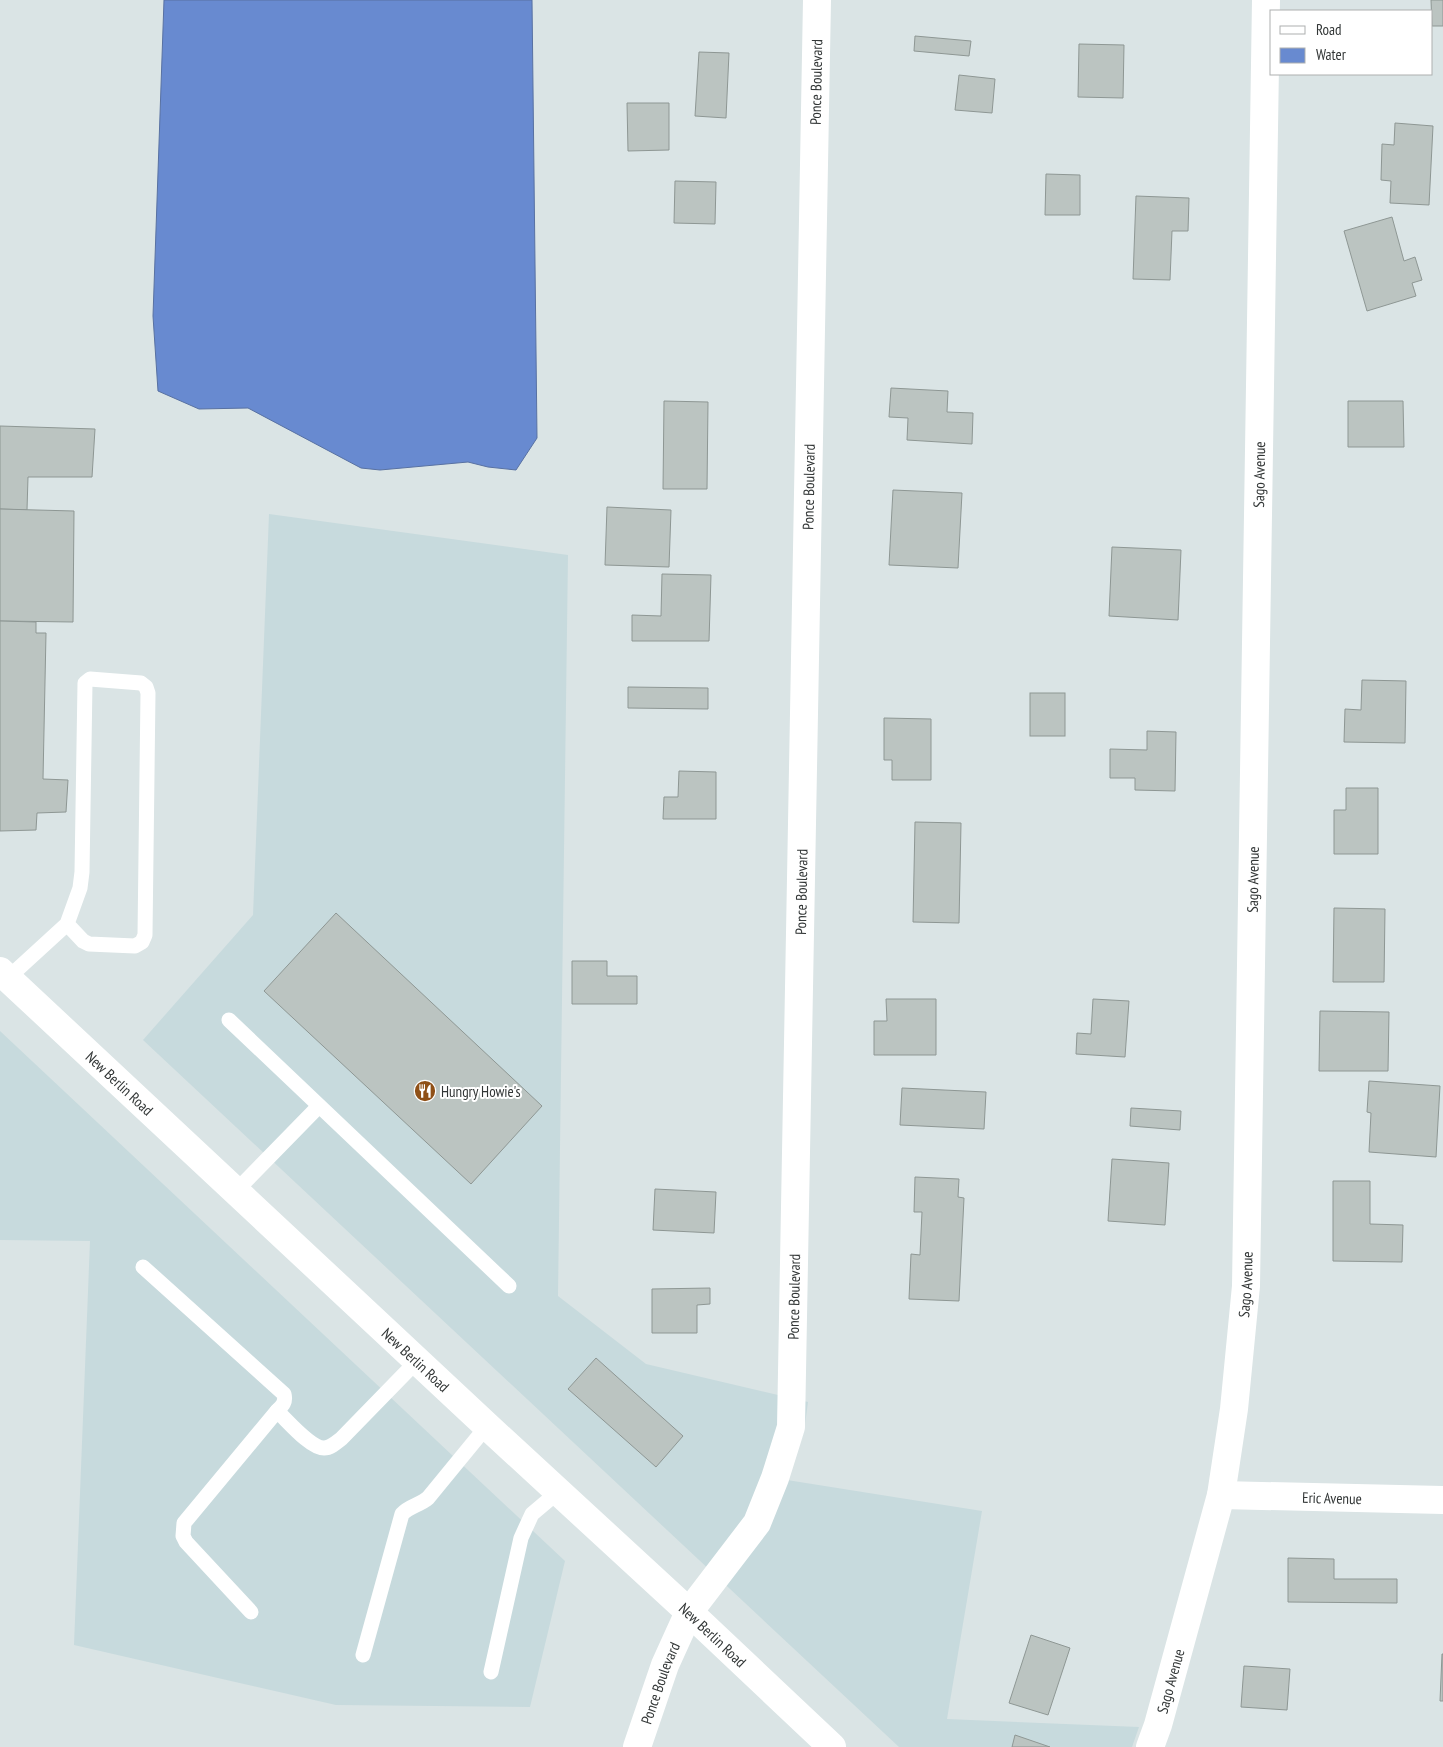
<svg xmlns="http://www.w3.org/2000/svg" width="1443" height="1747" font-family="'PT Sans Narrow',sans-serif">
<rect width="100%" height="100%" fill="#dae4e5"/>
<g fill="#c7dadd">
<path d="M 269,514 L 568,555 L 558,1296 L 646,1364 L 808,1402 L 804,1432 L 787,1480 L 982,1511 L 947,1719 L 1139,1727 L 1132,1747 L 899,1747 L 143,1040 L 253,915 Z"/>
<path d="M 0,1031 L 565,1561 L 530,1707 L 336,1705 L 74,1645 L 90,1241 L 0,1240 Z"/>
</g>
<path fill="#688ad0" stroke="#5871a2" d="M 164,0 L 532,0 L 537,438 L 516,470 L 488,467 L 468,462 L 380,470 L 361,468 L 248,408 L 199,409 L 158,391 L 153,316 Z"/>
<g fill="#bbc4c1" stroke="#8e9794">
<path d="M 1431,0 L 1443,0 L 1443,26 L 1432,26 Z"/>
<path d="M 915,36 L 971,41 L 969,56 L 914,51 Z"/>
<path d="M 1079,44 L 1124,45 L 1123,98 L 1078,97 Z"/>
<path d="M 699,52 L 729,53 L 726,118 L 695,116 Z"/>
<path d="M 959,75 L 995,79 L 992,113 L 955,110 Z"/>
<path d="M 627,103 L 669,103 L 669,150 L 628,151 Z"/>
<path d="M 1395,123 L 1433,126 L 1429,205 L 1390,203 L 1391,181 L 1381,180 L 1382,144 L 1394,145 Z"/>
<path d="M 1046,174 L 1080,175 L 1080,215 L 1045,215 Z"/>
<path d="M 675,181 L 716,182 L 715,224 L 674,223 Z"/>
<path d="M 1136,196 L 1189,198 L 1188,231 L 1172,231 L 1170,280 L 1133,279 Z"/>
<path d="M 1392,217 L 1404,261 L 1415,257 L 1422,280 L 1412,283 L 1416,296 L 1367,311 L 1344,231 Z"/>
<path d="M 891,388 L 948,391 L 947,412 L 973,413 L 972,444 L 907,440 L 908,418 L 889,417 Z"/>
<path d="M 664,401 L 708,402 L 707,489 L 663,489 Z"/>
<path d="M 1348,401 L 1403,401 L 1404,447 L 1348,447 Z"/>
<path d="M 0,426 L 95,429 L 92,477 L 28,477 L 27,510 L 0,509 Z"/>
<path d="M 893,490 L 962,493 L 958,568 L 889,565 Z"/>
<path d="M 607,507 L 671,510 L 669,567 L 605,565 Z"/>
<path d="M 0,509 L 74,511 L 73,622 L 0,621 Z"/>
<path d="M 1112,547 L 1181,550 L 1178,620 L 1109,616 Z"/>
<path d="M 662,574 L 711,575 L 709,641 L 632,641 L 632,615 L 661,616 Z"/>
<path d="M 0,621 L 36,622 L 36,633 L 46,633 L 43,779 L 68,780 L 66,812 L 37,813 L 36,830 L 0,831 Z"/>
<path d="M 1362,680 L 1406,681 L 1405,743 L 1344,742 L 1345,709 L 1361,710 Z"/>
<path d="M 628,687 L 708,688 L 708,709 L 628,708 Z"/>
<rect x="1030" y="693" width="35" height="43"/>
<path d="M 884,718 L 931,719 L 931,780 L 892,780 L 892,760 L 884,760 Z"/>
<path d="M 1147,731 L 1176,732 L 1175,791 L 1135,790 L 1135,778 L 1110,778 L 1110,749 L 1147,750 Z"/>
<path d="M 679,771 L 716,772 L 716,819 L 663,819 L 664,797 L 678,797 Z"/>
<path d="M 1346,788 L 1378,788 L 1378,854 L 1334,854 L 1334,810 L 1346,810 Z"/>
<path d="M 915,822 L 961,823 L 959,923 L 913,922 Z"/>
<path d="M 1334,908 L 1385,909 L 1384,982 L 1333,982 Z"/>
<path d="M 336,913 L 542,1106 L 471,1184 L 264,991 Z"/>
<path d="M 572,961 L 607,961 L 607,976 L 637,976 L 637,1004 L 572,1004 Z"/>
<path d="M 886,999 L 936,999 L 936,1055 L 874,1055 L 874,1021 L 887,1021 Z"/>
<path d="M 1093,999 L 1129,1001 L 1125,1057 L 1076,1054 L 1077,1033 L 1091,1034 Z"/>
<path d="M 1320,1011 L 1389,1012 L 1388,1071 L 1319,1071 Z"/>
<path d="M 1369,1081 L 1440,1086 L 1436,1157 L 1369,1152 L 1371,1113 L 1367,1112 Z"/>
<path d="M 902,1088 L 986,1092 L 984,1129 L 900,1125 Z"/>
<path d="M 1131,1108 L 1181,1111 L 1180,1130 L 1130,1126 Z"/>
<path d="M 1112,1159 L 1169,1163 L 1165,1225 L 1108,1221 Z"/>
<path d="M 915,1177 L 959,1179 L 958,1197 L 964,1198 L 959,1301 L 909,1299 L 911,1254 L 920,1255 L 922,1212 L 914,1212 Z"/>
<path d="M 1333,1181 L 1370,1181 L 1370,1224 L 1403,1225 L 1402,1262 L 1333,1261 Z"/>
<path d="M 655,1189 L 716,1192 L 714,1233 L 653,1230 Z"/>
<path d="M 710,1288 L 710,1304 L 697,1305 L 697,1333 L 652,1333 L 652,1289 Z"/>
<path d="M 596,1358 L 683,1436 L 656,1467 L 568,1389 Z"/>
<path d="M 1288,1558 L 1334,1559 L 1334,1579 L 1397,1579 L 1397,1603 L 1288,1602 Z"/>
<path d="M 1031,1635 L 1070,1648 L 1048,1715 L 1009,1703 Z"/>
<path d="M 1442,1654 L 1443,1654 L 1443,1701 L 1440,1701 Z"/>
<path d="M 1244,1666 L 1290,1669 L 1287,1710 L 1241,1707 Z"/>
<path d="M 1015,1735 L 1050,1747 L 1012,1747 Z"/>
</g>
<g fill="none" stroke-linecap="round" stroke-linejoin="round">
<g stroke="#fff" stroke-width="15">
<path d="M 8,978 L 67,924 L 80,888 L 82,872 L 85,683 L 90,679 L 141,683 L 146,687 L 148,693 L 145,935 L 142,942 L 135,946 L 89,944 L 83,941 L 67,924"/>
<path d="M 229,1020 L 509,1286"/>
<path d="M 236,1191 L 319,1106"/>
<path d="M 143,1267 L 284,1394 C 286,1402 283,1405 277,1411"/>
<path d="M 251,1612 L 186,1542 L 183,1536 L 184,1523 L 277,1411 C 287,1420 310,1448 324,1448 C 330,1448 336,1443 341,1439 L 418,1360"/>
<path d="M 363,1655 L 402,1514 C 409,1506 420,1505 428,1498 L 487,1426"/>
<path d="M 491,1672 L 521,1538 L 532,1514 L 558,1492"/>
</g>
<g stroke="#fff" stroke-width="28">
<path id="s1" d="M 1221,1495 L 1443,1500"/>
<path id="s2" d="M 637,1747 L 665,1665 L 689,1612 L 757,1523 L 775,1478 L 791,1427 L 817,0"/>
<path id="s3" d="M 1150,1747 L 1158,1725 L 1221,1495 L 1234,1409 L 1246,1286 L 1266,0"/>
</g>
<path stroke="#fff" stroke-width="28" id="s4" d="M 0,971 L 487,1426 L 689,1612 L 832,1747"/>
</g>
<defs>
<g id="restaurant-disc" transform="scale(1.125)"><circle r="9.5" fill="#8f5017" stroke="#fff"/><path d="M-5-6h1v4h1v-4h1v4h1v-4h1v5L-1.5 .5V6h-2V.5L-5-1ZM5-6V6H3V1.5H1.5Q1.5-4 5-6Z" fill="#fff"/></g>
</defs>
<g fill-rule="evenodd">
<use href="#restaurant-disc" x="425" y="1091"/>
</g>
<g text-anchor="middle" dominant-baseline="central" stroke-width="4" stroke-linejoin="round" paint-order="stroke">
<g font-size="15" fill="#323636" stroke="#fff">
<text stroke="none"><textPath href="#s2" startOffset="1704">Ponce Boulevard</textPath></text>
<text stroke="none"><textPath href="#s3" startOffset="1284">Sago Avenue</textPath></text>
<text stroke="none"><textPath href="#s2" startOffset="1299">Ponce Boulevard</textPath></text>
<text stroke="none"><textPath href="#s3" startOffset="879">Sago Avenue</textPath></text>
<text stroke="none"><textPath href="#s2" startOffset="894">Ponce Boulevard</textPath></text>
<text stroke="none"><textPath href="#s4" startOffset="164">New Berlin Road</textPath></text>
<text stroke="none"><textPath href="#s3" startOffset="474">Sago Avenue</textPath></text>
<text stroke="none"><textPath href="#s2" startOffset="489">Ponce Boulevard</textPath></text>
<text stroke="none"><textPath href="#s4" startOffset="569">New Berlin Road</textPath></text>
<text stroke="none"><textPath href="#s1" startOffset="111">Eric Avenue</textPath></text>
<text stroke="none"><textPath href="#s4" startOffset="974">New Berlin Road</textPath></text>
<text stroke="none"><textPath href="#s3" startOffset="69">Sago Avenue</textPath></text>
<text stroke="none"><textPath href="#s2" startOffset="68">Ponce Boulevard</textPath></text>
</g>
<g font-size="15" fill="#323636" stroke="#fff" text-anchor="start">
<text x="441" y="1091">Hungry Howie's</text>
</g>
</g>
<rect x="1270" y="10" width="162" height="65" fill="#ffffff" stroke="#adafaf"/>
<rect x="1280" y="26" width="25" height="8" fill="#ffffff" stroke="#adafaf"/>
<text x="1316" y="35" font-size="15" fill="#323636">Road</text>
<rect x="1280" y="48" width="25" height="15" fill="#688ad0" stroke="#adafaf"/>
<text x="1316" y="60" font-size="15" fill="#323636">Water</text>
</svg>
